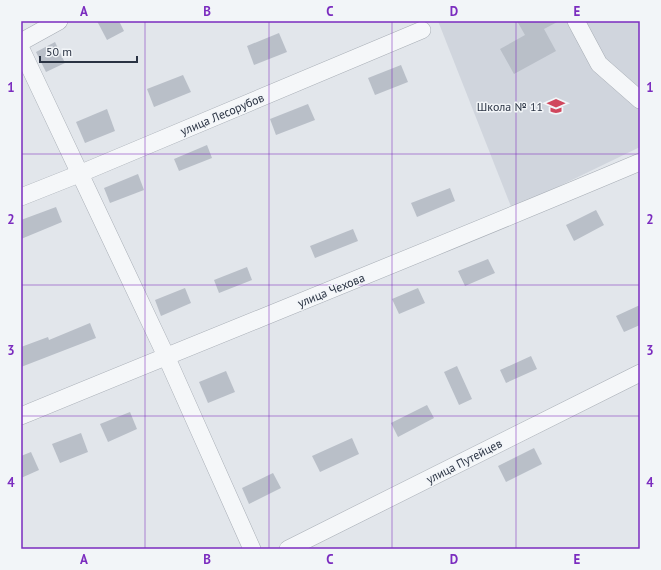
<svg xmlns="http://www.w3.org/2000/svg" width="661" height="570" font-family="'PT Sans',sans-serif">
<rect width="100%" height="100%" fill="#e2e6eb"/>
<path fill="#d0d5dd" d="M 438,21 L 640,21 L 640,147 L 512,209 Z"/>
<g fill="#b9bfc8">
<path d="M 97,21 L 119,21 L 124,31 L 107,40 Z"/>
<path d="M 517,21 L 559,21 L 544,29 L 556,51 L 514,74 L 500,49 L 525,35 Z"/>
<path d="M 279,33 L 287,52 L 254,65 L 247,46 Z"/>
<path d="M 55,42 L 65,63 L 46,72 L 36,52 Z"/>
<path d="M 401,65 L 408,82 L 375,95 L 368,78 Z"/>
<path d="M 183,75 L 191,92 L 154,107 L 147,89 Z"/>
<path d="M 308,104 L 315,120 L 276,135 L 270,119 Z"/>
<path d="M 107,109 L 115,131 L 85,143 L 76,122 Z"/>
<path d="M 207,145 L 212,158 L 179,171 L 174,159 Z"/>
<path d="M 138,174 L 144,190 L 110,203 L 104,188 Z"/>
<path d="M 450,188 L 455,201 L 417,217 L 411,203 Z"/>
<path d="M 56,207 L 62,222 L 21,239 L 21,220 Z"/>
<path d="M 596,210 L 604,225 L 574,241 L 566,225 Z"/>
<path d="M 353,229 L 358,241 L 315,258 L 310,246 Z"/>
<path d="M 488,259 L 495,273 L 465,286 L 458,271 Z"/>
<path d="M 247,267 L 252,280 L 219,293 L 214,280 Z"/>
<path d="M 185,288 L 191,303 L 161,316 L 155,300 Z"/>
<path d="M 418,288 L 425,303 L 399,314 L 392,299 Z"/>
<path d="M 640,305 L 640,325 L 624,332 L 616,316 Z"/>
<path d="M 90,323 L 96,338 L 21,367 L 21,347 L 48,337 L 49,340 Z"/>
<path d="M 531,356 L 537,369 L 506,383 L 500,370 Z"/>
<path d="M 457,366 L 472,399 L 459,405 L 444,372 Z"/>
<path d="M 226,371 L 235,392 L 208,403 L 199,382 Z"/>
<path d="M 427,405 L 434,418 L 398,437 L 391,423 Z"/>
<path d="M 130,412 L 137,429 L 108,442 L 100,424 Z"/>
<path d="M 81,433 L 88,452 L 60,463 L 52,444 Z"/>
<path d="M 352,438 L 359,454 L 320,472 L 312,456 Z"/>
<path d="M 534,448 L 542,464 L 506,482 L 498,466 Z"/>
<path d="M 31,452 L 39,470 L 21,478 L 21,456 Z"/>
<path d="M 273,473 L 281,488 L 249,504 L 242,488 Z"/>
</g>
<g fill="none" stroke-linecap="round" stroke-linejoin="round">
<g stroke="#a7adb5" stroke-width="18">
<g id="minor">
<path d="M 576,21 L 599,64 L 640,100"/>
<path d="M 21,42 L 59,21"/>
<path d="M 21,49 L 166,356 L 252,549"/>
<path d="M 21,197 L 79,174 L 422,30"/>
<path d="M 21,416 C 227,331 434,249 640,162"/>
<path d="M 288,549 L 640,373"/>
</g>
</g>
<use href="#minor" stroke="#f5f7f9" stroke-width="17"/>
</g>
<path fill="none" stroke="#7b2cbf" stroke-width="1" stroke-opacity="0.55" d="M 145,21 L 145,549M 269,21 L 269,549M 392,21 L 392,549M 516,21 L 516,549M 21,154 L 640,154M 21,285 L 640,285M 21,416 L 640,416"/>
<defs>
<g id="school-bare" transform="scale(1.38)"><path d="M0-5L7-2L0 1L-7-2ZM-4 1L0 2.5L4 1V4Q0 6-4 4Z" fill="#d0475d" stroke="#f2f5f8" stroke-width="2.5" paint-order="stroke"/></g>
</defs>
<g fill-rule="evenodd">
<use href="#school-bare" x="556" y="106"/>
</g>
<g text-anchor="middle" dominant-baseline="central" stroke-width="3" stroke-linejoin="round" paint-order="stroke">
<g font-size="12" fill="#2a3343" stroke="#f2f5f8" text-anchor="end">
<text x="543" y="106">Школа № 11</text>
</g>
<g font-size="12" fill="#2a3343" stroke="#f2f5f8">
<text transform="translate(222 114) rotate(-23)">улица Лесорубов</text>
<text transform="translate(331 290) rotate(-22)">улица Чехова</text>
<text transform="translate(464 461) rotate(-27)">улица Путейцев</text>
</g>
</g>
<rect width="661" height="570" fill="none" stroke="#f2f5f8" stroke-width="44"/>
<path d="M40 56v6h97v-6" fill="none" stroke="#2a3343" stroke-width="2"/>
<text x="46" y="56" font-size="12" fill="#2a3343" stroke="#f2f5f8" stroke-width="3" paint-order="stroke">50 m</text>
<rect x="22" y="22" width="617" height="526" fill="none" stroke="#7b2cbf" stroke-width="1.5"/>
<g font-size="13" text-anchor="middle" font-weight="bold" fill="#7b2cbf">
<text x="84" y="16">A</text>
<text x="207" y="16">B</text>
<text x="330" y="16">C</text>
<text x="454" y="16">D</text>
<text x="577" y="16">E</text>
<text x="11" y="92">1</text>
<text x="650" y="92">1</text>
<text x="11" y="224">2</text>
<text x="650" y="224">2</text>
<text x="11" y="355">3</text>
<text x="650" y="355">3</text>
<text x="11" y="487">4</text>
<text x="650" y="487">4</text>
<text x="84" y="564">A</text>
<text x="207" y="564">B</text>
<text x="330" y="564">C</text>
<text x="454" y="564">D</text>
<text x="577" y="564">E</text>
</g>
</svg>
